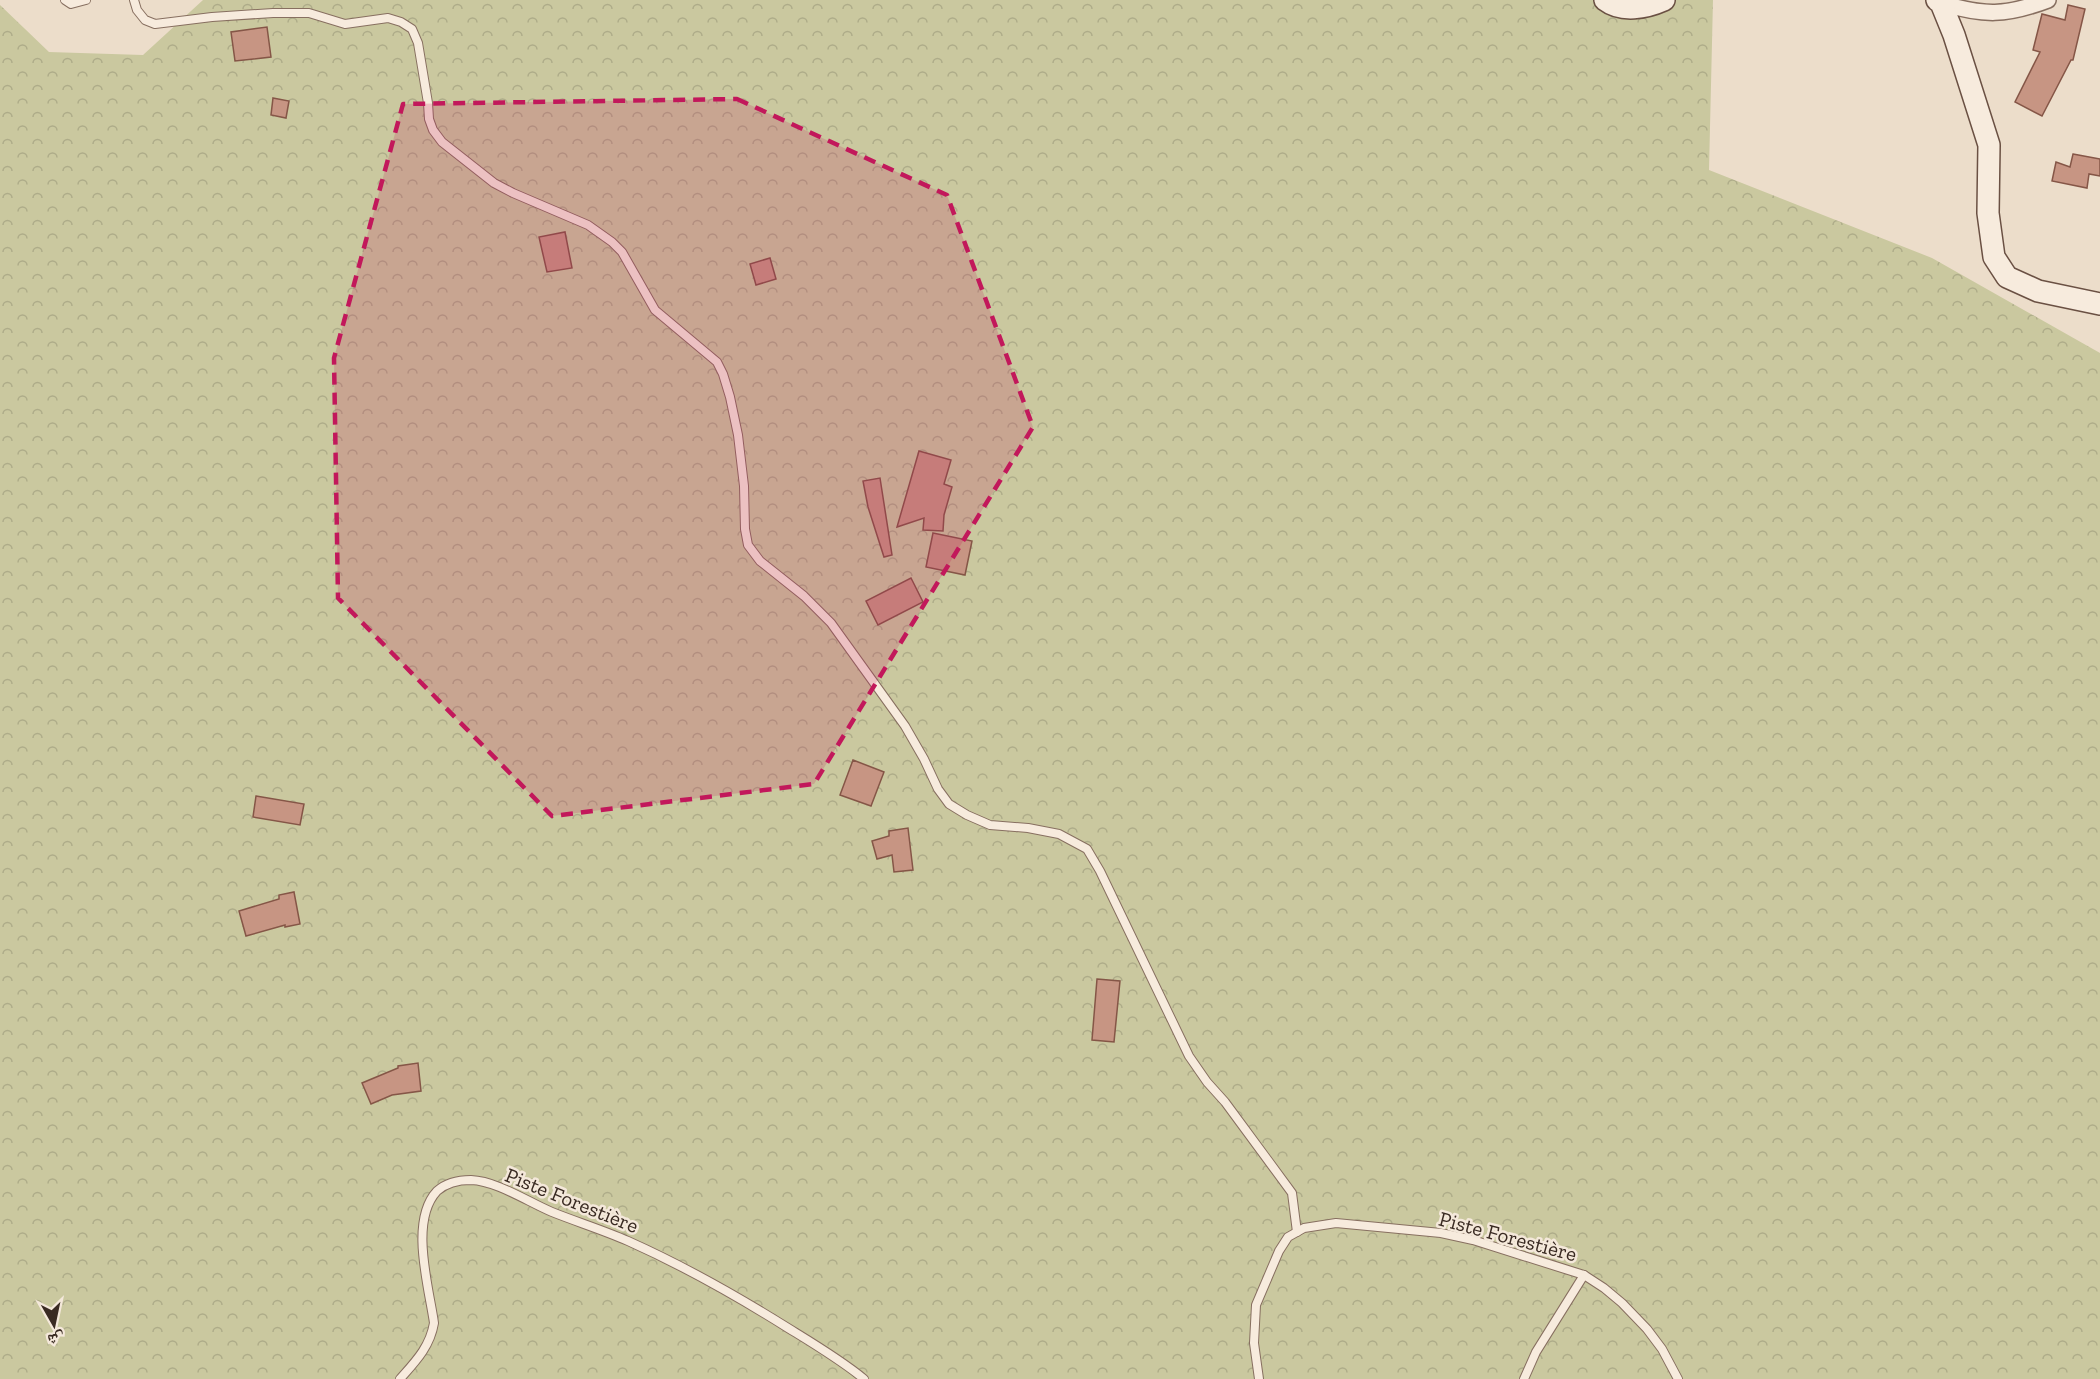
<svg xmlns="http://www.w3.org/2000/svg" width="2100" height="1379" font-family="'Zilla Slab','Noto Naskh Arabic',serif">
<defs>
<pattern id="forest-crowns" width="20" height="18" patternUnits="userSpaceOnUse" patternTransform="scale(1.5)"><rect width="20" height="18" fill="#cac89f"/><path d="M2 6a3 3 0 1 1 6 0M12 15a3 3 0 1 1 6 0" fill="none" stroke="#aeac89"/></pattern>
</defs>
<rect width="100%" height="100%" fill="#ecddca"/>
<path fill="url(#forest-crowns)" d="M 203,0 L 1713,0 L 1709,170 L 1932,258 L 2100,353 L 2100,1379 L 0,1379 L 0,5 L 49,52 L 143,55 Z"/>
<g fill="#c79583" stroke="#855647" stroke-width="1.5">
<path d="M 2068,5 L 2085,9 L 2073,60 L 2071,60 L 2042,116 L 2015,102 L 2040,52 L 2033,50 L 2042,14 L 2065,20 Z"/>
<path d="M 267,27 L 271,57 L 235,61 L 231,32 Z"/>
<path d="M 273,98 L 289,101 L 286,118 L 271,115 Z"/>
<path d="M 2073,154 L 2100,159 L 2100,176 L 2089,174 L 2087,188 L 2052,181 L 2056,162 L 2070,167 Z"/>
<path d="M 565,232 L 572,268 L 547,272 L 539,237 Z"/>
<path d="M 770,258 L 776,279 L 756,285 L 750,264 Z"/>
<path d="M 919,451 L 951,460 L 944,484 L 952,487 L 944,515 L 943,531 L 923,530 L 924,518 L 897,527 Z"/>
<path d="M 880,478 L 892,555 L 884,557 L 868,507 L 863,481 Z"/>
<path d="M 933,533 L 972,541 L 965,575 L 926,567 Z"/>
<path d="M 911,578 L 923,602 L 878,625 L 866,601 Z"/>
<path d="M 853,760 L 884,772 L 871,806 L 840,795 Z"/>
<path d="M 256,796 L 304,804 L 300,825 L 253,817 Z"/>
<path d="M 908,828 L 913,870 L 894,872 L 892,855 L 877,859 L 872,841 L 889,836 L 889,831 Z"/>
<path d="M 294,892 L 300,924 L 285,927 L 285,925 L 246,936 L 239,911 L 279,899 L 279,895 Z"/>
<path d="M 1097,979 L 1120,981 L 1114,1042 L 1092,1040 Z"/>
<path d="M 418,1063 L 421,1091 L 392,1095 L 371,1104 L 362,1083 L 398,1068 L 398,1066 Z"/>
</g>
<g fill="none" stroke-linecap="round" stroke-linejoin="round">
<g stroke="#876f60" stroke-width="10">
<g id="lane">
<path d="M 65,0 L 71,4 L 86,0"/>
<path d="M 134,0 L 137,10 L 145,20 L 155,24 L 212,17 L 273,13 L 309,13 L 345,24 L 388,18 L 401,22 L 412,29 L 418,43 L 428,103 L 429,119 L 433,130 L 442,142 L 494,183 L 513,193 L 588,225 L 612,242 L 622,252 L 655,310 L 717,362 L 723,374 L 730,397 L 738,435 L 744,486 L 745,529 L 748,545 L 760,561 L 804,596 L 831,623 L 905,726 L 924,759 L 938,789 L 949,804 L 967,815 L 990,825 L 1028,828 L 1059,834 L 1087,849 L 1100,871 L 1189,1056 L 1207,1082 L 1225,1102 L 1292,1193 L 1297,1232"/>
<path d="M 400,1379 C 415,1362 430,1347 434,1323 C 429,1287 409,1221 437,1191 C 446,1183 459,1180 471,1180 C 497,1181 528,1202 552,1212 C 577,1222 603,1230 628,1241 C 684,1266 737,1296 788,1328 C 814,1344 841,1360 864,1379"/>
<path d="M 1259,1379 L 1254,1343 L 1256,1305 L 1279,1251 L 1288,1237 L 1304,1228 L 1336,1223 L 1441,1233 L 1473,1240 L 1584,1275 L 1604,1288 L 1622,1303 L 1647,1329 L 1662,1349 L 1678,1379"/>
<path d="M 1524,1379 L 1536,1352 L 1584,1275"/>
</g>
</g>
<g stroke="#876f60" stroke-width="18">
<path id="street" d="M 1941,3 C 1984,16 2006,16 2048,0"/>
</g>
<g stroke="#6a5043" stroke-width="24">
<g id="secondary">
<path d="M 1605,0 C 1622,13 1646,8 1664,0"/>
<path d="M 1937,0 L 1941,3 L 1954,35 L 1989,145 L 1988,213 L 1994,257 L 2007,277 L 2038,291 L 2100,304"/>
</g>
</g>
<use href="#lane" stroke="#f7ebdd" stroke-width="8"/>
<use href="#street" stroke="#f7ebdd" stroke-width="15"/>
<use href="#secondary" stroke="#f7ebdd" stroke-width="21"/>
</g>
<path fill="#c2185b" fill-opacity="0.2" stroke="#c2185b" stroke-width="4.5" stroke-dasharray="12 8" stroke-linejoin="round" d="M 737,99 L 947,195 L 1033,427 L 814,784 L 552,816 L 338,598 L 334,358 L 403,104 Z"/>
<g text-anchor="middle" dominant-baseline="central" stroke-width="5" stroke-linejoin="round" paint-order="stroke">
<g font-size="21" fill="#392a22" stroke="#f4e8da">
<text transform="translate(572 1200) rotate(22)">Piste Forestière</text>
<text transform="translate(1508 1236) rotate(15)">Piste Forestière</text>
</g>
</g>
<g transform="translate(54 1325) rotate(171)" stroke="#f4e8da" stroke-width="4.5" paint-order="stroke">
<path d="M0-4.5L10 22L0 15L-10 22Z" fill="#392a22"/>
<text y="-9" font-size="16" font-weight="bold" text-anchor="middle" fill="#392a22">ش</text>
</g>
</svg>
